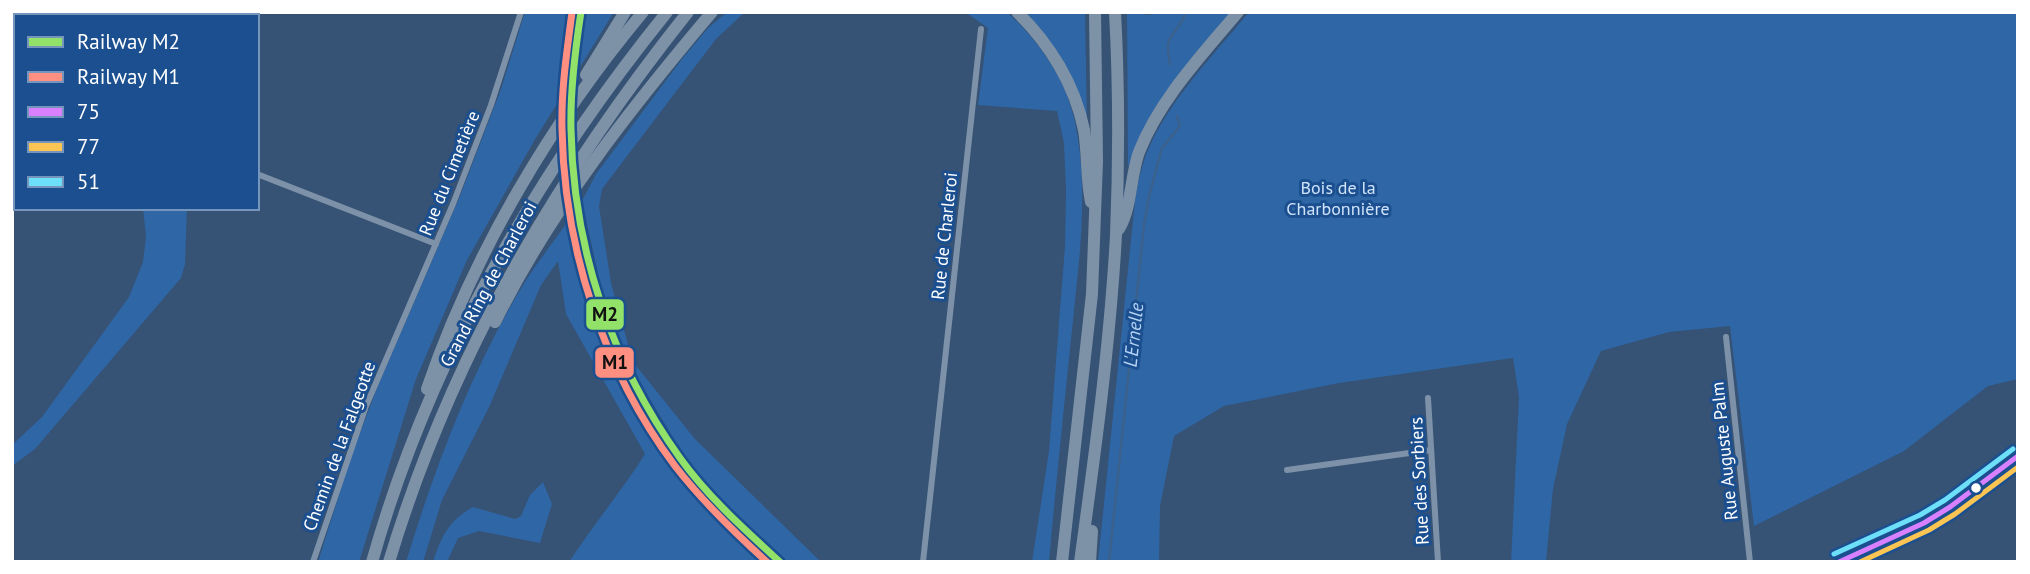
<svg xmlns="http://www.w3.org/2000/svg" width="2030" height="574" font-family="'PT Sans',sans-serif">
<rect width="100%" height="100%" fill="#365274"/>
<g fill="#2f66a5">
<path d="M 525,12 L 614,12 L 534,141 L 467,260 L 416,379 L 359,562 L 318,562 L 350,460 L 377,388 L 460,196 L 501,89 Z"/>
<path d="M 727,12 L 745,12 L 716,39 L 602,189 L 599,206 L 611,283 L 633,362 L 695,439 L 821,562 L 785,562 L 737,517 L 687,461 L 632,369 L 621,347 L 600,283 L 582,201 L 596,174 L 682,59 L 708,28 Z"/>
<path d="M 965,12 L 1007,12 C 1038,40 1065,78 1074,118 C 1090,188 1079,260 1072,330 C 1064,407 1056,484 1049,562 L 1032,562 L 1049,451 L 1065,246 L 1066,190 L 1064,143 L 1057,111 L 978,105 L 988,28 Z"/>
<path d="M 1026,12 L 1085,12 L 1087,124 C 1072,75 1060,50 1026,12 Z"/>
<path d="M 1127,12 L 1144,12 L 1145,15 L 1173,12 L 1232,12 L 1135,148 L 1128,167 Z"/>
<path d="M 1249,12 L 2018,12 L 2018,379 L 1988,386 L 1904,451 L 1754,526 L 1730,326 L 1669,332 L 1601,351 L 1567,424 L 1553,489 L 1546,562 L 1511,562 L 1519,397 L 1513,358 L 1339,383 L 1224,406 L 1174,436 L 1160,506 L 1159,562 L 1098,562 L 1135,201 C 1137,189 1139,176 1143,164 C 1160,109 1213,56 1249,12 Z"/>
<path d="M 143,208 L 187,208 L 185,264 L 181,278 L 35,449 L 12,466 L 12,445 L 42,417 L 129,297 L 143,262 L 146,237 Z"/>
<path d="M 572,215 C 595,314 624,416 696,491 C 720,516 746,538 770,562 L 569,562 C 593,525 621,492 645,454 L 566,314 L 558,261 L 541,285 L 490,405 L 442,500 L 423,562 L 406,562 C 435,467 471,371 523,285 C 538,261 556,239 572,215 Z"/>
<path d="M 543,482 L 552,504 L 540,543 L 479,531 L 458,538 L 447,562 L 433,562 C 441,537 449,520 473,507 L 515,519 L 521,516 L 530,495 Z"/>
</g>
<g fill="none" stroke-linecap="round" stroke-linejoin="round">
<g stroke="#3b618d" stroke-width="2.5">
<path d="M 1170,64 C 1163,30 1176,39 1186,12"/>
<path d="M 1109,562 L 1144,225 L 1149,196 L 1162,148 L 1180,126 L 1177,116"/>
</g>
<g stroke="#7d92a8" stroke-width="6">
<path d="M 198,12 L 198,16"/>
<path d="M 257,174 L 436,244"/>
<path d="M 1726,337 L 1750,562"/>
<path d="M 1428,398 L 1438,562"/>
<path d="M 1287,470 L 1431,450"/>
<path d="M 313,562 L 366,406 L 453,204 L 491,105 L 521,12"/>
<path d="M 923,562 L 981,29"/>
<path d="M 1838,562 L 1924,523 L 1950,507 L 2018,456"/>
</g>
<g stroke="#7e92a7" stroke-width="12">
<path d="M 1017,12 C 1050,44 1075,85 1084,130 C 1088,154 1086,178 1091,202"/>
<path d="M 586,75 L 625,12"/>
<path d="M 1119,229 C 1132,207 1130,177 1139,152 C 1160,99 1202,55 1238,12"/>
<path d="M 495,322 C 551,209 631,108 712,12"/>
<path d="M 427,389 C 473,254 552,121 643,12"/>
<path d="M 372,562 C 429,360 536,174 667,12"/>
<path d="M 389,562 C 451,356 555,179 688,12"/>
<path d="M 1062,562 L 1092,294 L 1097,161 L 1095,12"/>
<path d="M 1080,562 C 1095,453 1110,344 1116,235 C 1119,161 1119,86 1115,12"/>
<path d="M 1090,562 L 1092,531"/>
</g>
<g stroke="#1b4f8f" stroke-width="10">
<path id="bus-1" d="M 1839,562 L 1924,523 L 1950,507 L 2018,456"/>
</g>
<g stroke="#1b4f8f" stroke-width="10">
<path id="bus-2" d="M 1860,562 L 1929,530 L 1955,514 L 2018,467"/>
</g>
<g stroke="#1b4f8f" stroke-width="10">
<path id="bus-3" d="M 1834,554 L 1920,515 L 1945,500 L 2013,449"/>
</g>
<use href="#bus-1" stroke="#d880ff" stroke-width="5"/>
<use href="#bus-2" stroke="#fcc553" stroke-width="5"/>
<use href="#bus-3" stroke="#6ddff8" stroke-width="5"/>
<g stroke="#1b4f8f" stroke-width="12">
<path id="rail-1" d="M 581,12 C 575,51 570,90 571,129 C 573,247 611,362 680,458 C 708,497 745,530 780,562"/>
</g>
<g stroke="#1b4f8f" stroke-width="12">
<path id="rail-2" d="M 572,12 C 567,51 561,89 562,129 C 564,248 603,370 675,466 C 702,501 734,532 767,562"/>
</g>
<use href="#rail-1" stroke="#92e26a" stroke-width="7"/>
<use href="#rail-2" stroke="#ff8f80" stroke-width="7"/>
</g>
<circle fill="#fff" stroke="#1b4f8f" stroke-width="2.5" cx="1976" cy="488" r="6"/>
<g text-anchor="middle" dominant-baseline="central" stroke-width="6" stroke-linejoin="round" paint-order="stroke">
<g font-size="18" fill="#fff" stroke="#1b4f8f">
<text transform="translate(449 173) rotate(-68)">Rue du Cimetière</text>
<text transform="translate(944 236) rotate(-84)">Rue de Charleroi</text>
<text transform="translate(488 284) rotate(-62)">Grand Ring de Charleroi</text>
<text transform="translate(339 446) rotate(-70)">Chemin de la Falgeotte</text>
<text transform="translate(1724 451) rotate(-96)">Rue Auguste Palm</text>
<text transform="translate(1419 481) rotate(-93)">Rue des Sorbiers</text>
</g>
<g font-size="18" fill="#cfe3fa" stroke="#1b4f8f">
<text x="1338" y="187">Bois de la<tspan x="1338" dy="21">Charbonnière</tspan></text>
</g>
<g font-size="19" font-style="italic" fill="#b5d3f5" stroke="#1b4f8f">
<text transform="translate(1133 335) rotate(-84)">L'Ernelle</text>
</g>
</g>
<g stroke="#1b4f8f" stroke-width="2.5">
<rect x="585" y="298" width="40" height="33" rx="7" fill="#92e26a"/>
<rect x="594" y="346" width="41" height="33" rx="7" fill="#ff8f80"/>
</g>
<g font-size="19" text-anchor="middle" font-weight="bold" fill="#111">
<text x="605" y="321">M2</text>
<text x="615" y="369">M1</text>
</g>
<rect width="2030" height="574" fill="none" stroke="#ffffff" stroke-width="28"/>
<rect x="14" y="14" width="245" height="196" fill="#1b4f8f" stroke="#7695bc" stroke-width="2"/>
<rect x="28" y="37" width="35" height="10" fill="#92e26a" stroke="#7695bc" stroke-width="2"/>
<text x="77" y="49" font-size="21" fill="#ffffff">Railway M2</text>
<rect x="28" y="72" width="35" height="10" fill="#ff8f80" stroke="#7695bc" stroke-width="2"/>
<text x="77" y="84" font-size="21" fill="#ffffff">Railway M1</text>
<rect x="28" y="107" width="35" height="10" fill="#d880ff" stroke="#7695bc" stroke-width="2"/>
<text x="77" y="119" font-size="21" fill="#ffffff">75</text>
<rect x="28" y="142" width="35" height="10" fill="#fcc553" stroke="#7695bc" stroke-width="2"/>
<text x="77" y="154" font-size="21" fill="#ffffff">77</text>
<rect x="28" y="177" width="35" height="10" fill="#6ddff8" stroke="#7695bc" stroke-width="2"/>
<text x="77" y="189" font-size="21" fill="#ffffff">51</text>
</svg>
